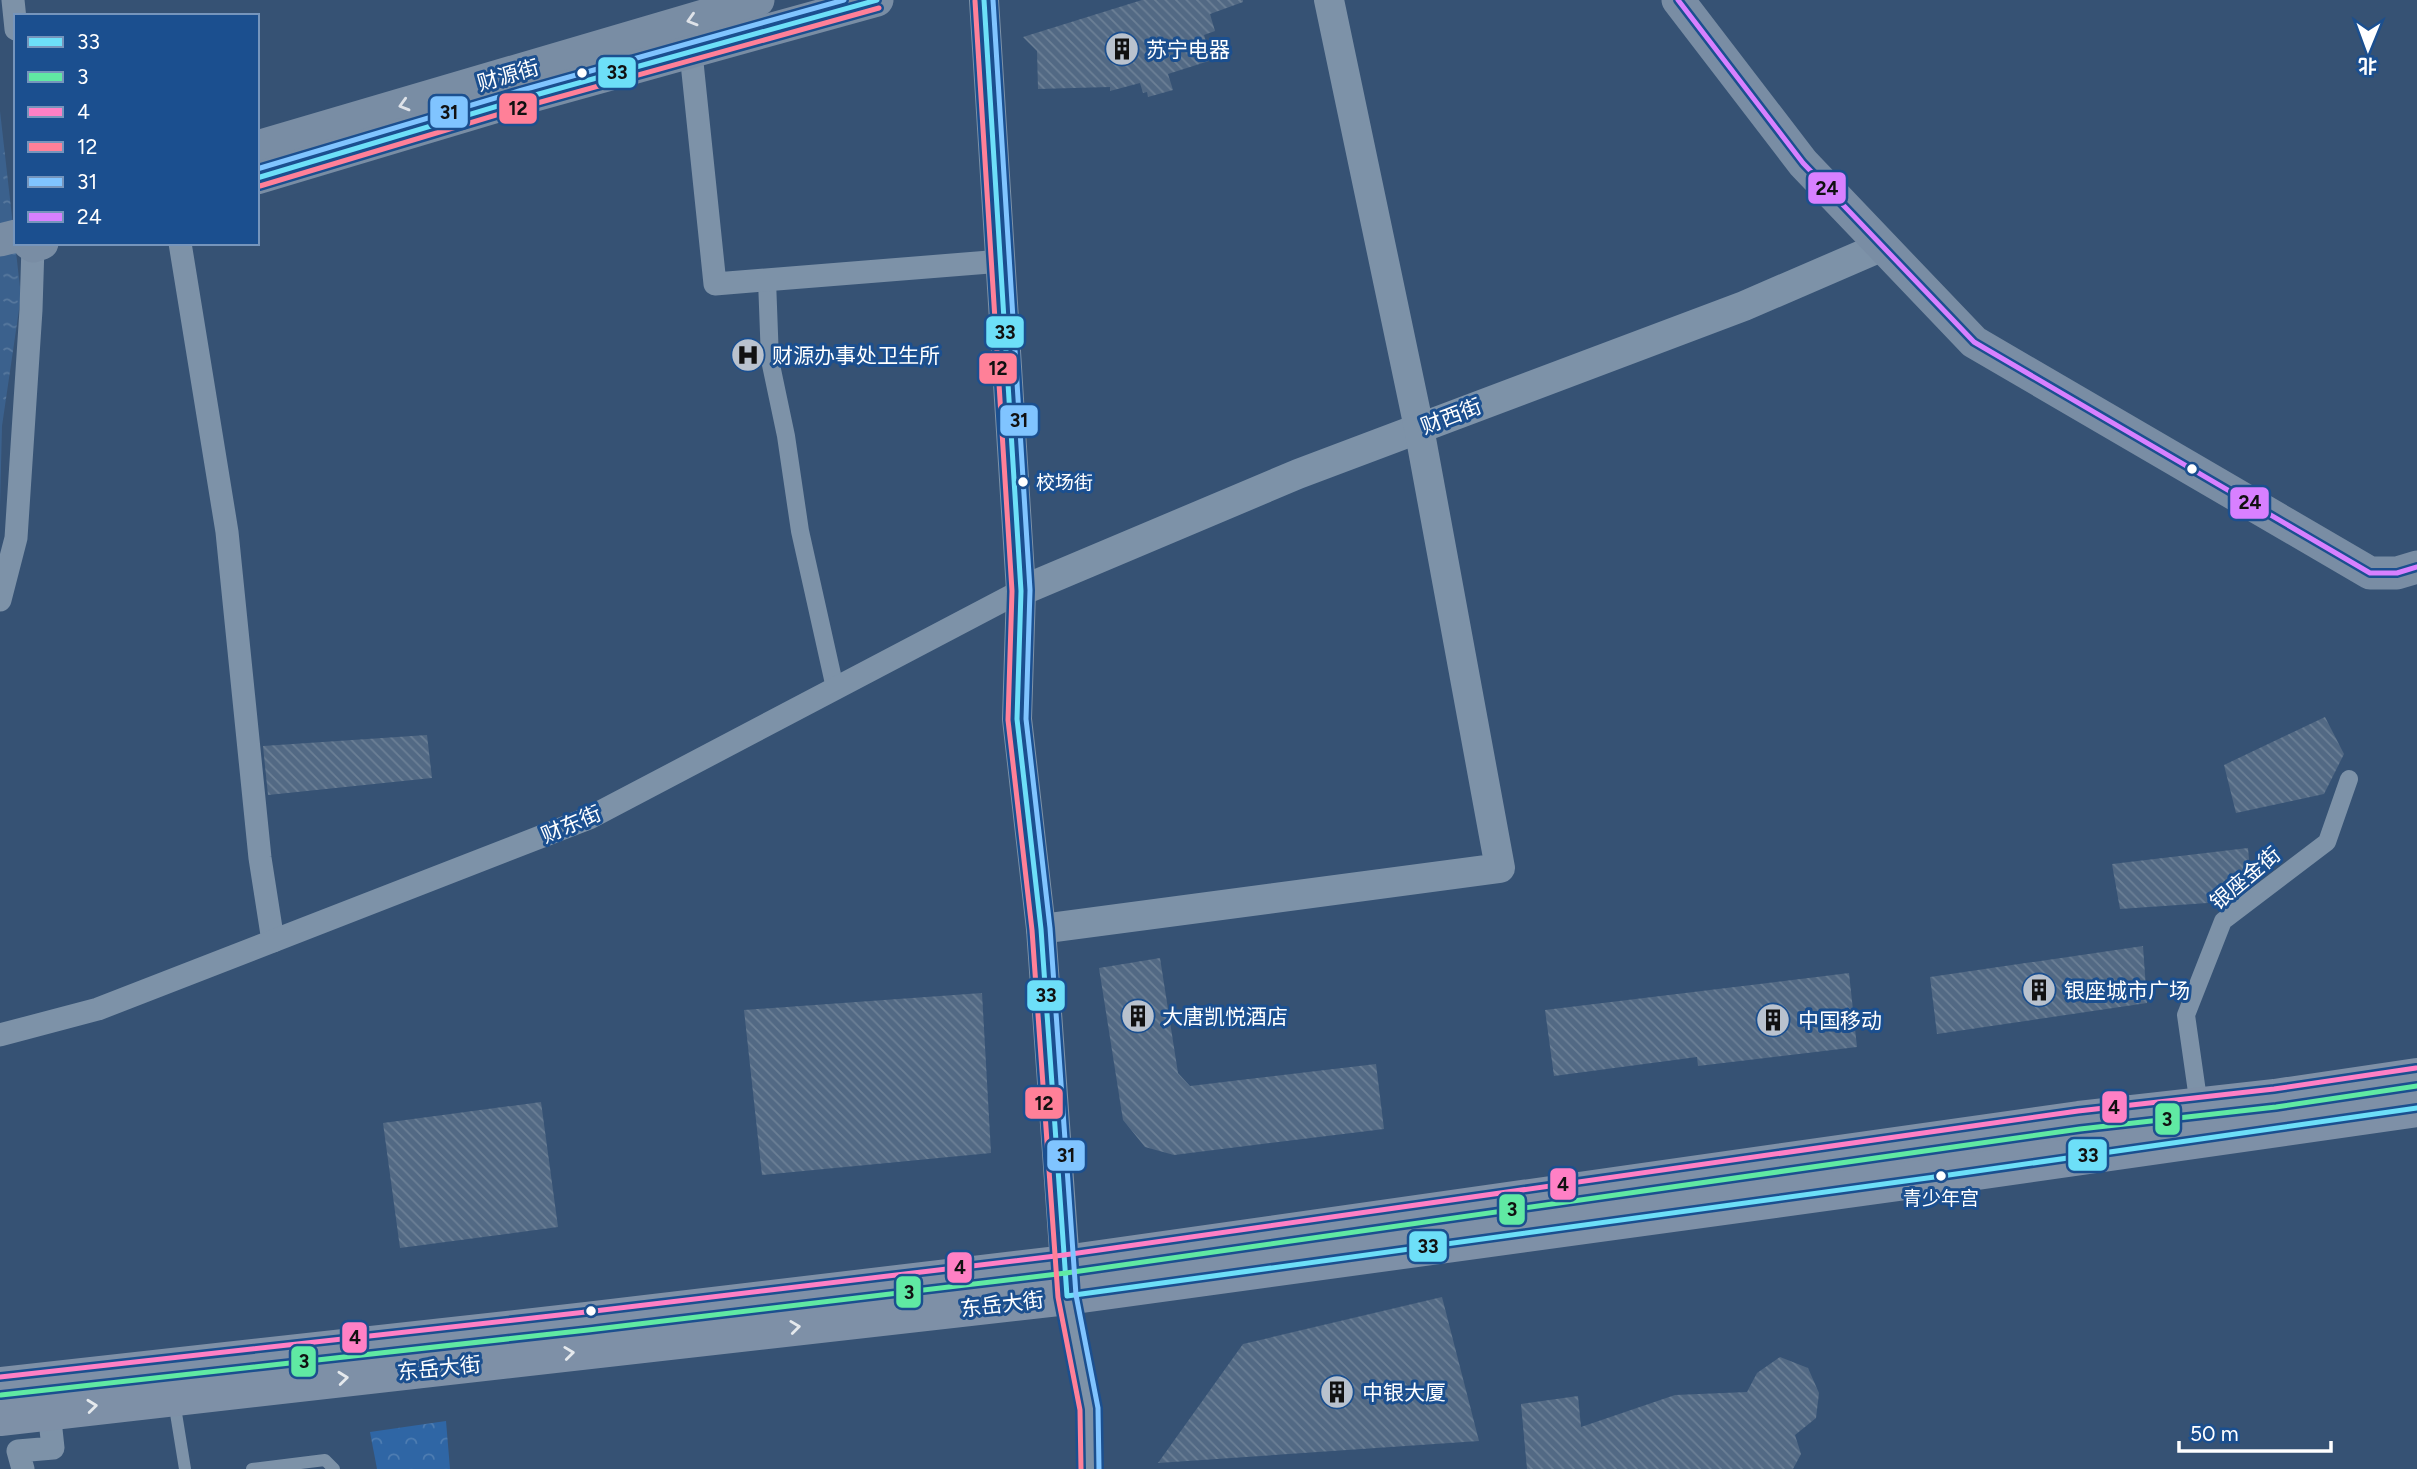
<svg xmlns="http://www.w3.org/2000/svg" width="2417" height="1469" font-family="Figtree,'Noto Sans SC',sans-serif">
<defs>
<pattern id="forest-crowns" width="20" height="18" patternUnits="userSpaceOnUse" patternTransform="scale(1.75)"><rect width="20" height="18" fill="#2f66a5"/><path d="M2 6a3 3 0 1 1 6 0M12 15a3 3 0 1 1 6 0" fill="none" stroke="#4e7db2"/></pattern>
<pattern id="water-ripples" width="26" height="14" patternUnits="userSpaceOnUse" patternTransform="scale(1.75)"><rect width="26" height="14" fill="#3b618d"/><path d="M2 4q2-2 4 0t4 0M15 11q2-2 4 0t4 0" fill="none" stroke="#58799e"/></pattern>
<pattern id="building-back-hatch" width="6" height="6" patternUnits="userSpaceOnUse" patternTransform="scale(1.75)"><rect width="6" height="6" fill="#526984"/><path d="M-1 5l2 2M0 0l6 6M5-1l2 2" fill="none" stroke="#6c8096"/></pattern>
</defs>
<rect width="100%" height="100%" fill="#365274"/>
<path fill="url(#forest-crowns)" d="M 446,1421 L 450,1469 L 377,1469 L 370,1432 Z"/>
<path fill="url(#water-ripples)" d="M 0,111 L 21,296 L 2,426 L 0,505 Z"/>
<g fill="url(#building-back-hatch)">
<path d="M 1142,0 L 1243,0 L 1243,2 L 1210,14 L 1215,31 L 1204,35 L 1212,60 L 1168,74 L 1173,90 L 1148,97 L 1147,92 L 1143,93 L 1140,83 L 1110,91 L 1110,87 L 1038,89 L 1037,51 L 1023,37 Z"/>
<path d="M 2325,717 L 2344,754 L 2324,794 L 2236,813 L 2224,765 Z"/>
<path d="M 427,735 L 432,778 L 268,795 L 263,746 Z"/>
<path d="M 2248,848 L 2250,871 L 2240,887 L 2222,902 L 2120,909 L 2112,864 Z"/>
<path d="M 2143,946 L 2147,1003 L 1937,1034 L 1930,977 Z"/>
<path d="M 1160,958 L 1178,1073 L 1190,1086 L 1376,1064 L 1384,1129 L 1174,1155 L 1145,1147 L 1123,1120 L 1099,968 Z"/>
<path d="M 1849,973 L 1857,1047 L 1698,1066 L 1697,1057 L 1554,1076 L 1545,1010 Z"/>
<path d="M 982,993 L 991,1153 L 762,1175 L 744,1010 Z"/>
<path d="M 541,1102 L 558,1227 L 400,1248 L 383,1123 Z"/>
<path d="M 1442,1297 L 1479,1441 L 1158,1463 L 1243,1344 Z"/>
<path d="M 1780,1357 L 1808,1368 L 1819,1393 L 1816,1418 L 1795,1435 L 1801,1454 L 1793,1469 L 1527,1469 L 1521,1404 L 1578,1396 L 1581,1427 L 1675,1395 L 1747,1392 L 1757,1373 Z"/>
</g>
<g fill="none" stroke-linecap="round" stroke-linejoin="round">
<g stroke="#7d92a8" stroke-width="12">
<path d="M 174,1401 L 185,1469"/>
<path d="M 252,1469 L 325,1460 L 334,1469"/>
</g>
<g stroke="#7d92a8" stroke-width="18">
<path d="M 767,280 L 770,360 L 786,436 L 800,531 L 835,688"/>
<path d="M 2199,1106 L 2186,1015 L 2223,921 L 2327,842 L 2349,779"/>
</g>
<g stroke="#7d92a8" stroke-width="23">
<path d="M 13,0 L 16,29"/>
<path d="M 691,53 L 715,284 L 1002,261"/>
<path d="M 180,243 L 227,532 L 260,858 L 273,941"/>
<path d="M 0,600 L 16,538 L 31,310 L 33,246"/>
<path d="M 0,1035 L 98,1009 L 589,818 L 1021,591"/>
<path d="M 1066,1285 L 1089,1409 L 1090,1469"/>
<path d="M 23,1469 L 18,1451 L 53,1448 L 49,1411"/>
</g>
<g stroke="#7d92a8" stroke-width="30">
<path d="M 984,0 L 1021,591 L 1017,719 L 1041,929 L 1065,1264"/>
<path d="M 1021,591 L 1298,474 L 1744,306 L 1883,246"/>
<path d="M 1041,929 L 1500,868 L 1419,428 L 1329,0"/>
</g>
<g stroke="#798da4" stroke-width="33">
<path d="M 1678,0 L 1803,163 L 1974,342 L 2370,573 L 2397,573 L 2417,567"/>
<path d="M 257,147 L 758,0"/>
<path d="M 257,178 L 521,99 L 877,0"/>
<path d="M 0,240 L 16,236"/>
<path d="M 29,243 L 33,246 L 42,243"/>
</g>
<g stroke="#7e90a7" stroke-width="38">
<path d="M 0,1386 L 587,1321 L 1065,1264 L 2079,1120 L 2275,1098 L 2417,1077"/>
<path d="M 0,1417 L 1067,1296 L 1942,1176 L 2417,1108"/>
</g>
<g stroke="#1b4f8f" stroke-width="10">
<g id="bus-1">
<path d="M 984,0 L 1021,591 L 1017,719 L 1041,929 L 1067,1296 L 1942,1176 L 2417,1108"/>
<path d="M 257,178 L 521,99 L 877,0"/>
</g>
</g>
<g stroke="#1b4f8f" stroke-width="10">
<path id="bus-2" d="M 1,1395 L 588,1330 L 1066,1273 L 2080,1129 L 2276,1107 L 2417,1086"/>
</g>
<g stroke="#1b4f8f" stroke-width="10">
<path id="bus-3" d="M 0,1377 L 586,1312 L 1064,1255 L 2078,1111 L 2274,1089 L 2416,1068"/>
</g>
<g stroke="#1b4f8f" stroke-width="10">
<g id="bus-4">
<path d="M 975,1 L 1012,591 L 1008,720 L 1032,930 L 1058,1297 L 1080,1410 L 1081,1469"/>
<path d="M 260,186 L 523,107 L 879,8"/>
</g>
</g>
<g stroke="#1b4f8f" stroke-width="10">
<g id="bus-5">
<path d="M 993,0 L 1030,590 L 1026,719 L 1050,928 L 1076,1295 L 1098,1408 L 1099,1469"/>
<path d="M 257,169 L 519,91 L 844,0"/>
</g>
</g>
<g stroke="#1b4f8f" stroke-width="10">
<path id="bus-6" d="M 1678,0 L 1803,163 L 1974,342 L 2370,573 L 2397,573 L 2417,567"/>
</g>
<use href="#bus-1" stroke="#6ddff8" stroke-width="5"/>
<use href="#bus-2" stroke="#60e9a3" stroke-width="5"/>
<use href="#bus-3" stroke="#ff80c5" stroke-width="5"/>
<use href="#bus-4" stroke="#ff8098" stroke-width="5"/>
<use href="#bus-5" stroke="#80c4ff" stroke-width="5"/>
<use href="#bus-6" stroke="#d880ff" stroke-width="5"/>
</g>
<defs><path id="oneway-chevron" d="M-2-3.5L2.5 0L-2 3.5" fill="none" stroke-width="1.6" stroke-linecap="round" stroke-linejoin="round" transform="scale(1.75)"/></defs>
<g stroke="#dee2e8">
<use href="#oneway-chevron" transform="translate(692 20) rotate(163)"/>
<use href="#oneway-chevron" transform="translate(404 105) rotate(164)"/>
</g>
<g stroke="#e5e9ed">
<use href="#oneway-chevron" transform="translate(795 1327) rotate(-7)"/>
<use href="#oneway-chevron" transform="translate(569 1353) rotate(-7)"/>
<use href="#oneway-chevron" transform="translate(343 1378) rotate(-6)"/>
<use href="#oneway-chevron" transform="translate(92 1406) rotate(-6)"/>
</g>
<defs>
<g id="building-disc" transform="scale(1.75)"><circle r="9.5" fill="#b9c2ce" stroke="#1b4f8f"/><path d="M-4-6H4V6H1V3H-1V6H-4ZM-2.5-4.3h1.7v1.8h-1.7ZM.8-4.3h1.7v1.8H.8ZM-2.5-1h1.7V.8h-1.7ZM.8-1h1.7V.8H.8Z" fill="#111"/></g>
<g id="hospital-disc" transform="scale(1.75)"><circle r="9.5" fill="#b9c2ce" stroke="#1b4f8f"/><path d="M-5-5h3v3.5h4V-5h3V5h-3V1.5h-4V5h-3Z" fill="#111"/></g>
</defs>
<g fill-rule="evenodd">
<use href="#building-disc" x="1122" y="49"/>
<use href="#hospital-disc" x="748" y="355"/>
<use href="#building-disc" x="2039" y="990"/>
<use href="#building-disc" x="1138" y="1016"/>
<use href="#building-disc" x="1773" y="1020"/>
<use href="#building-disc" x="1337" y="1392"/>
</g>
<g fill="#fff" stroke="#1b4f8f" stroke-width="2.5">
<circle cx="582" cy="73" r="6"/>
<circle cx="2192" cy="469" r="6"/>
<circle cx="1023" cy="482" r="6"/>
<circle cx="1941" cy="1176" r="6"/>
<circle cx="591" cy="1311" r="6"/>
</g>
<g text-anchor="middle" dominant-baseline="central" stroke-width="6" stroke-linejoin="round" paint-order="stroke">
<g font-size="19" fill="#fff" stroke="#1b4f8f" text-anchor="start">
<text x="1036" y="482">校场街</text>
<text x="1941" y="1198" text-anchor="middle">青少年宫</text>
</g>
<g font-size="21" fill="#fff" stroke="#1b4f8f" text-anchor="start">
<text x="1146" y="49">苏宁电器</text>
<text x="772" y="355">财源办事处卫生所</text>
<text x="2064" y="990">银座城市广场</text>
<text x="1162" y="1016">大唐凯悦酒店</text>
<text x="1798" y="1020">中国移动</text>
<text x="1362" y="1392">中银大厦</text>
</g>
<g font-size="21" fill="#fff" stroke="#1b4f8f">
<text transform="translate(508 75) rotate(-16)">财源街</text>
<text transform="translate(1451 416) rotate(-21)">财西街</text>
<text transform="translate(571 824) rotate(-23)">财东街</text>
<text transform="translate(2245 878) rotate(-40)">银座金街</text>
<text transform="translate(1002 1304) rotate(-7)">东岳大街</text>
<text transform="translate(439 1368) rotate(-6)">东岳大街</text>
</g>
</g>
<g stroke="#1b4f8f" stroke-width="2.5">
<rect x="597" y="56" width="40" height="33" rx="7" fill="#6ddff8"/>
<rect x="498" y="92" width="40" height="33" rx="7" fill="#ff8098"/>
<rect x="429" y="95" width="40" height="34" rx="7" fill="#80c4ff"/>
<rect x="1807" y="171" width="40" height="34" rx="7" fill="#d880ff"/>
<rect x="985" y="315" width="40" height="34" rx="7" fill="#6ddff8"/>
<rect x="978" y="352" width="40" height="33" rx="7" fill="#ff8098"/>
<rect x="999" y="404" width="40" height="33" rx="7" fill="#80c4ff"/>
<rect x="2229" y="486" width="41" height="34" rx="7" fill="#d880ff"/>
<rect x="1026" y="979" width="40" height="33" rx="7" fill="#6ddff8"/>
<rect x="1024" y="1086" width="40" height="34" rx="7" fill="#ff8098"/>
<rect x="2101" y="1090" width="27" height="34" rx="7" fill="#ff80c5"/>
<rect x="2154" y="1102" width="27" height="34" rx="7" fill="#60e9a3"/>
<rect x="2067" y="1138" width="41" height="34" rx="7" fill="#6ddff8"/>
<rect x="1046" y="1139" width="40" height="33" rx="7" fill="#80c4ff"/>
<rect x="1549" y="1167" width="28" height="34" rx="7" fill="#ff80c5"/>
<rect x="1498" y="1193" width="28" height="33" rx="7" fill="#60e9a3"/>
<rect x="1408" y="1230" width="40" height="33" rx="7" fill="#6ddff8"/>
<rect x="946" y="1251" width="27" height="33" rx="7" fill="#ff80c5"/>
<rect x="895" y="1275" width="27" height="34" rx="7" fill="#60e9a3"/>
<rect x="341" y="1321" width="27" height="33" rx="7" fill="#ff80c5"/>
<rect x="290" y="1345" width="27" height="33" rx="7" fill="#60e9a3"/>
</g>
<g font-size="19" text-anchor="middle" font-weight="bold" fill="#111">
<text x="617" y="79">33</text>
<text x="518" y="115">12</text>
<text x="449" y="119">31</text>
<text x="1827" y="195">24</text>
<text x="1005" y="339">33</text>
<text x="998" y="375">12</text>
<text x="1019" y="427">31</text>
<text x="2250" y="509">24</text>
<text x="1046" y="1002">33</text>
<text x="1044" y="1110">12</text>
<text x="2114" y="1114">4</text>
<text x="2167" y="1126">3</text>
<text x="2088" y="1162">33</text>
<text x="1066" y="1162">31</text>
<text x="1563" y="1191">4</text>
<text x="1512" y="1216">3</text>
<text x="1428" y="1253">33</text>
<text x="960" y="1274">4</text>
<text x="909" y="1299">3</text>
<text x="355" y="1344">4</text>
<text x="304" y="1368">3</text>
</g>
<rect x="14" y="14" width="245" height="231" fill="#1b4f8f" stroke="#7695bc" stroke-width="2"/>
<rect x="28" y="37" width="35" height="10" fill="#6ddff8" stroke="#7695bc" stroke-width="2"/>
<text x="77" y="49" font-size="21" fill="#ffffff">33</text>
<rect x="28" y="72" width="35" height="10" fill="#60e9a3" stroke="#7695bc" stroke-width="2"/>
<text x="77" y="84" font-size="21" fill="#ffffff">3</text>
<rect x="28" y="107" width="35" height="10" fill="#ff80c5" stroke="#7695bc" stroke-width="2"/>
<text x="77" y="119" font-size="21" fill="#ffffff">4</text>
<rect x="28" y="142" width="35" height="10" fill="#ff8098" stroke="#7695bc" stroke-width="2"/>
<text x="77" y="154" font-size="21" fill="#ffffff">12</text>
<rect x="28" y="177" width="35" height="10" fill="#80c4ff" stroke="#7695bc" stroke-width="2"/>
<text x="77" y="189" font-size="21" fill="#ffffff">31</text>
<rect x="28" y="212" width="35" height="10" fill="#d880ff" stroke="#7695bc" stroke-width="2"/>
<text x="77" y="224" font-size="21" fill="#ffffff">24</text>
<g transform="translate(2368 49) rotate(181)" stroke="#1b4f8f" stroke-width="5" paint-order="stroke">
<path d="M0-5L12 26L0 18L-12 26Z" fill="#ffffff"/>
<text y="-10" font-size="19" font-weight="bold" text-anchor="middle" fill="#ffffff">北</text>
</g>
<path d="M2179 1441v10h152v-10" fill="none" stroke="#ffffff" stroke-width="3.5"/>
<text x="2190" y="1441" font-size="21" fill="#ffffff" stroke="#1b4f8f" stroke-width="5" paint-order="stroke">50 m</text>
</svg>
